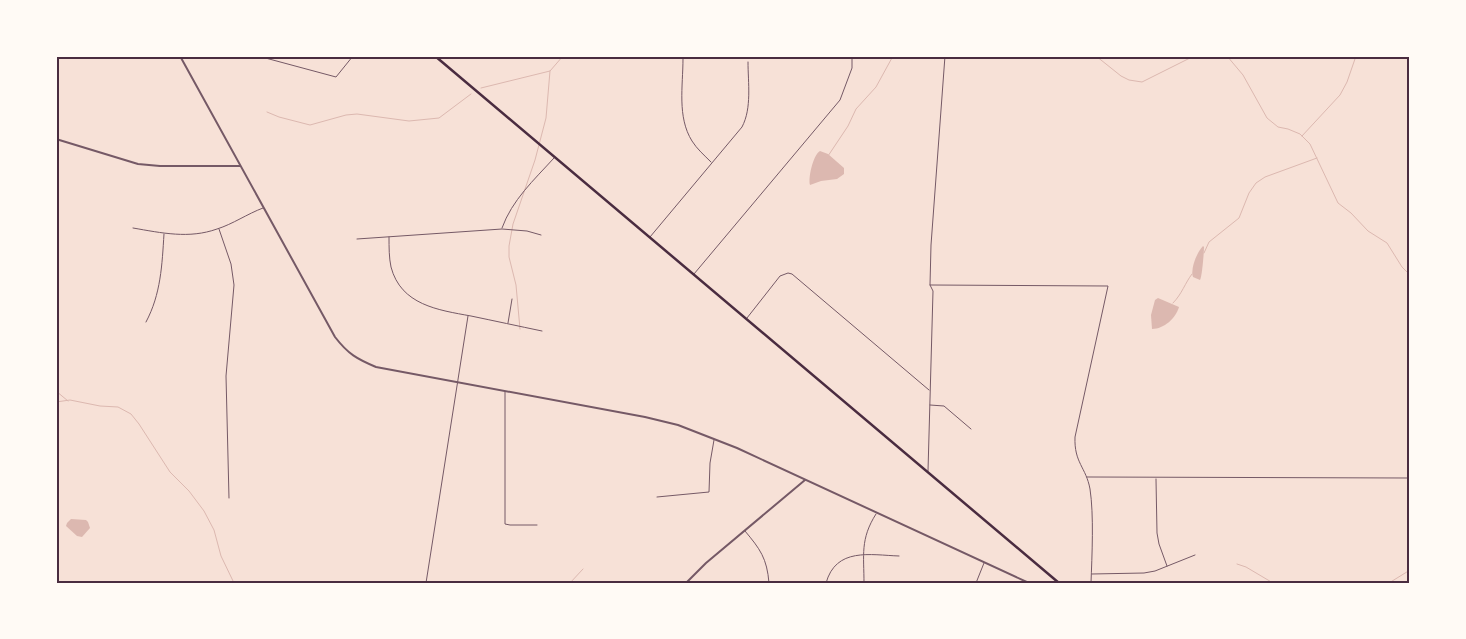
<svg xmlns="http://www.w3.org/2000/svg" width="1466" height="639" font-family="'Zilla Slab',serif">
<rect width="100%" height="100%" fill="#f7e1d7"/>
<g fill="#dcb8b0">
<path d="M 820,151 L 828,154 L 844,168 L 844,174 L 837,179 L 821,181 L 810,185 C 808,178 813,155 820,151 Z"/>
<path d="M 1203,246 L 1204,247 C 1204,252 1202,277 1200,280 L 1193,277 C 1190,269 1197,252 1203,246 Z"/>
<path d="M 1158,298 L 1179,307 C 1176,318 1164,329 1152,329 L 1151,315 L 1155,300 Z"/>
<path d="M 71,519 L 86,520 L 88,522 L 90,528 L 82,537 L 77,536 L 66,526 L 67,523 Z"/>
</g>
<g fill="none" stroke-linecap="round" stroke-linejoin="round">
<g stroke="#dcb8b0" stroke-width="1">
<path d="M 1096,56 L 1121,76 L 1129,80 L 1142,82 L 1194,56"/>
<path d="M 1227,56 L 1243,75 L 1267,118 L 1278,127 L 1288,129 L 1300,134 L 1310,144 L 1338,203 L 1351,213 L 1368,231 L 1387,243 L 1402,267 L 1410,275"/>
<path d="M 481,88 L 550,71 L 563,56"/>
<path d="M 267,112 L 279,117 L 310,125 L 346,115 L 357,114 L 409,121 L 439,118 L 471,94"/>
<path d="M 1302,136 L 1340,95 L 1347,82 L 1356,56"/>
<path d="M 828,156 L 848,126 L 856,109 L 876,87 L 893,56"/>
<path d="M 1204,253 L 1209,242 L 1239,218 L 1249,193 L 1256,183 L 1265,177 L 1317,158"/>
<path d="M 1173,303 C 1182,294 1185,283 1192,274"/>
<path d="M 520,329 L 516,285 L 509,257 L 509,246 L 513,224 L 535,160 L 546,118 L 550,71"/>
<path d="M 56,391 L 68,401"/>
<path d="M 56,402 L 70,400 L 100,406 L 118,407 L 131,414 L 139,424 L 170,472 L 189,491 L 204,511 L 214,530 L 221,556 L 234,583"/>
<path d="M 1237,564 L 1246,567 L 1273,583"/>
<path d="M 570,583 L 583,569"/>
<path d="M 1389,583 L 1410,570"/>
</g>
<g stroke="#755966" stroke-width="1">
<path d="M 258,56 L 336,77 L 353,56"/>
<path d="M 181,57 L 193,56"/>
<path d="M 683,59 C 683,86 677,117 692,141 C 697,149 704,155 711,162"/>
<path d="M 133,228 C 162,233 189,239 217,229 C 233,224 247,214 263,208"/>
<path d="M 502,228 C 512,200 534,180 554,158"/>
<path d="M 219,229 L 231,264 L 234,285 L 226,376 L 229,498"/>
<path d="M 389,237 C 389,247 389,258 391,267 C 401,305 438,310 471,316 C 495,321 518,326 542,331"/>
<path d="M 650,237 L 742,127 C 752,108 748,83 748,62"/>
<path d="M 357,239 L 502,229 L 527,231 L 541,235"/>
<path d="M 694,274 L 840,100 L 852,68 L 852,56"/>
<path d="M 930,285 L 1108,286 L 1075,437 C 1074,463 1086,467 1090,489 C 1094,515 1092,555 1091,583"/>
<path d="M 747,318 L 780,276 L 788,273 L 792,274 L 929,390"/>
<path d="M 146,322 C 161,294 162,265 164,234"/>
<path d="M 508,323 L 512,299"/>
<path d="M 505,392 L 505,524 L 510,525 L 537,525"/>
<path d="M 930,405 L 944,406 L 971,429"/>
<path d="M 928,471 L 933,291 L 930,285 L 931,245 L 945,56"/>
<path d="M 1087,477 L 1407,478"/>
<path d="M 1156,479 L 1157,533 L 1159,544 L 1167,566"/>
<path d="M 657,497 L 709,492 L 710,463 L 714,440"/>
<path d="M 745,531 C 760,549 767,558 769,583"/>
<path d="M 1092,574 L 1144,573 L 1155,571 L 1195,555"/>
<path d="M 426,583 L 468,316"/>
<path d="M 826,583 C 836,547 870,555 899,556"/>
<path d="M 864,583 C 864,555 860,539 876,514"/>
<path d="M 976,583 L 984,563"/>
</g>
<g stroke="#755966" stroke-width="2">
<path d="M 180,56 L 335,337 C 348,354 357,359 376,367 L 645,417 L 678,425 L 737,448 L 1029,583"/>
<path d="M 56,139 L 138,164 L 160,166 L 240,166"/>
<path d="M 686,583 L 706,563 L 805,480"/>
</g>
<path stroke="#4a2c40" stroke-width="2.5" d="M 435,56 L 1059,583"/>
</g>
<rect width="1466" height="639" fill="none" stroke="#fffaf5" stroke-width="115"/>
<rect x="58" y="58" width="1350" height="524" fill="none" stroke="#4a2c40" stroke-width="2"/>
</svg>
